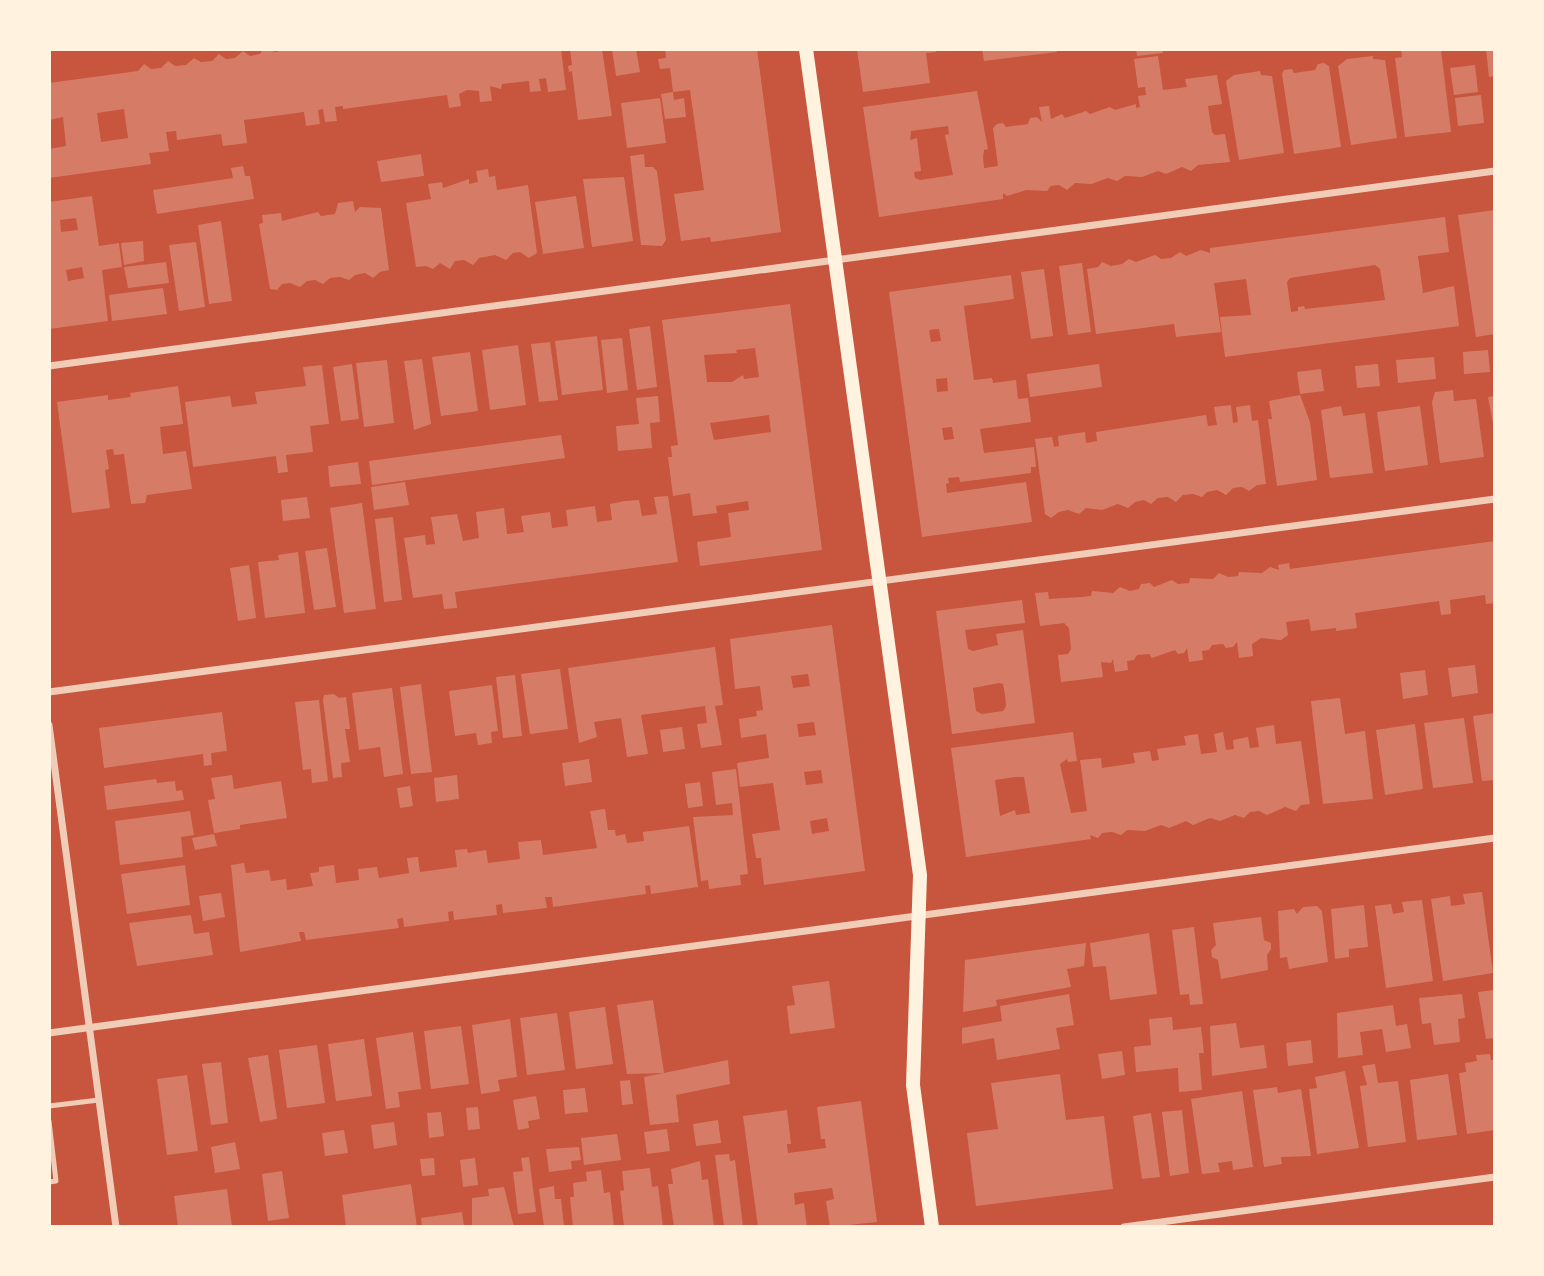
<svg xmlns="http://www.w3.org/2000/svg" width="1544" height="1276" font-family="Jost,sans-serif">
<rect width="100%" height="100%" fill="#c8553d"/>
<g fill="#d67c66" fill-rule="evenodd">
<path d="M 263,49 L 276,52 L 285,49 L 561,49 L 566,90 L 548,92 L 546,78 L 539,79 L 541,91 L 530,92 L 529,81 L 502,84 L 501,89 L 490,86 L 492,101 L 480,102 L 479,91 L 467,90 L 459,94 L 461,106 L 449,108 L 447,95 L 343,109 L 343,106 L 335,107 L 337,121 L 325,122 L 323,109 L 318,110 L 320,124 L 306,126 L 304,112 L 244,120 L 247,143 L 223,146 L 221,134 L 177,140 L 176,131 L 166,132 L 169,151 L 149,153 L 151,164 L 49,178 L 49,149 L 66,146 L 63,117 L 49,120 L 49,83 L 138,71 L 144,64 L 151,69 L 161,68 L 168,61 L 175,66 L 186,65 L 194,58 L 201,62 L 212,61 L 219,54 L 226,59 L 235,58 L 243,51 L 250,56 L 260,54 ZM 124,109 L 128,138 L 101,142 L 97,113 Z"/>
<path d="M 570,49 L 602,49 L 612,116 L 578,120 L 572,71 L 569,72 L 568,66 L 572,65 Z"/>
<path d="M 612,49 L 636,49 L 640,72 L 616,76 Z"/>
<path d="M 665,49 L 757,49 L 781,232 L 711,242 L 710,237 L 681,241 L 674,194 L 704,190 L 690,90 L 673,92 L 674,100 L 684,98 L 686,117 L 665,119 L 661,94 L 673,92 L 670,68 L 660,69 L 658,59 L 666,58 Z"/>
<path d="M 857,49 L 935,49 L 936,52 L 926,53 L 930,83 L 863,92 Z"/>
<path d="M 982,49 L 1056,49 L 1057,52 L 984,61 Z"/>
<path d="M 1136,49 L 1162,49 L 1163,53 L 1137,56 Z"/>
<path d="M 1401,49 L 1441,50 L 1451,132 L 1405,137 L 1395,58 L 1402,57 Z"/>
<path d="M 1486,49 L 1495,49 L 1495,76 L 1489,77 Z"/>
<path d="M 1158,56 L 1163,90 L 1187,87 L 1185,79 L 1217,75 L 1222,104 L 1208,106 L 1212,132 L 1215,135 L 1225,134 L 1230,162 L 1198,165 L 1191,171 L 1182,167 L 1166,174 L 1158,171 L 1142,177 L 1125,176 L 1117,181 L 1108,178 L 1091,184 L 1075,183 L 1067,190 L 1059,185 L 1051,186 L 1047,191 L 1026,190 L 1007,196 L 1003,193 L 1003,199 L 879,217 L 863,107 L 977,91 L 988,149 L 984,150 L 983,157 L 984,168 L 998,166 L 993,128 L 997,124 L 1003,123 L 1006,127 L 1028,124 L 1030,118 L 1037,117 L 1042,122 L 1039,107 L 1049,106 L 1051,119 L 1062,114 L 1065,118 L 1086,111 L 1090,114 L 1110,107 L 1115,110 L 1136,104 L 1136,108 L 1140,107 L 1138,96 L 1146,95 L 1145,87 L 1138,88 L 1134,59 ZM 948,126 L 949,134 L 945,135 L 953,175 L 920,180 L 915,178 L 914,172 L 921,171 L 917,138 L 910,140 L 911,131 Z"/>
<path d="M 1373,56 L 1373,59 L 1385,60 L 1397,138 L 1351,145 L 1338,66 L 1347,59 Z"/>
<path d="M 1324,63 L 1329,66 L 1341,147 L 1294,154 L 1282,74 L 1284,70 L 1292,69 L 1294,73 L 1315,70 L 1318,64 Z"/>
<path d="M 1475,65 L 1478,92 L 1454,95 L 1450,68 Z"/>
<path d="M 1260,71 L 1261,75 L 1272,76 L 1284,153 L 1239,160 L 1226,81 L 1234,75 Z"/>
<path d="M 1481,95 L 1484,123 L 1458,126 L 1455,98 Z"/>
<path d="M 660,98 L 666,143 L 627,148 L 621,103 Z"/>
<path d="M 421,154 L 424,176 L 381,182 L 377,161 Z"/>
<path d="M 644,154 L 645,167 L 653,167 L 657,171 L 666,240 L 662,246 L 641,245 L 630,156 Z"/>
<path d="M 243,166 L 245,176 L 250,176 L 254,199 L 157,214 L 153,190 L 233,178 L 231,168 Z"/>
<path d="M 488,169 L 489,177 L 495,176 L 497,190 L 528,185 L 537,253 L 529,258 L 520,252 L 513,253 L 506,260 L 495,255 L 479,258 L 473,265 L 464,260 L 455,261 L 450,269 L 440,263 L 433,269 L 426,266 L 416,267 L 406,203 L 431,199 L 428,184 L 442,182 L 443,188 L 469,179 L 469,184 L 478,182 L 476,171 Z"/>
<path d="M 624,177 L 633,241 L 592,247 L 583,179 Z"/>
<path d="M 92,196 L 99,246 L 119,243 L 122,267 L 102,270 L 108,321 L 49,329 L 49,202 ZM 76,218 L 78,230 L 61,232 L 60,220 ZM 82,267 L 84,278 L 68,281 L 66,270 Z"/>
<path d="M 576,196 L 584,248 L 543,254 L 535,202 Z"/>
<path d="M 353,201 L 355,212 L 360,207 L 381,208 L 389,270 L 380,272 L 373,278 L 365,273 L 355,275 L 349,280 L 340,277 L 330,278 L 323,284 L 315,280 L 307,281 L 300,287 L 290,283 L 282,284 L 277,290 L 270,289 L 259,224 L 263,223 L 262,215 L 281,213 L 282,221 L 318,212 L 321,216 L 335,214 L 338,203 Z"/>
<path d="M 1495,210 L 1495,334 L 1476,337 L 1458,215 Z"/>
<path d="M 1445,217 L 1449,252 L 1418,256 L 1423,293 L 1454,286 L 1459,326 L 1225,357 L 1220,317 L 1251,315 L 1246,279 L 1214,283 L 1221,332 L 1176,337 L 1174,324 L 1096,334 L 1087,269 L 1098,267 L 1102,262 L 1111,266 L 1122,264 L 1129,259 L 1136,262 L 1155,255 L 1161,259 L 1171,258 L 1180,252 L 1186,256 L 1201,250 L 1210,253 L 1210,248 ZM 1375,265 L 1380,269 L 1385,300 L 1305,309 L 1304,306 L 1298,307 L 1298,311 L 1291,312 L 1287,282 L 1290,278 Z"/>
<path d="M 221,221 L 232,301 L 209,304 L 198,225 Z"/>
<path d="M 143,241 L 144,261 L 124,265 L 121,243 Z"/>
<path d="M 196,242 L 205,307 L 179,311 L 169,245 Z"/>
<path d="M 166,262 L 169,283 L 128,288 L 124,267 Z"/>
<path d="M 1082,263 L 1091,332 L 1068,335 L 1059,266 Z"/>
<path d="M 1044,269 L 1053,336 L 1031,339 L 1021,272 Z"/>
<path d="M 1011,275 L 1014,299 L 964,306 L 967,330 L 974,380 L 992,378 L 993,383 L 1016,380 L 1018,399 L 1028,398 L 1031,422 L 980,429 L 984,453 L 1034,447 L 1036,467 L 1031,467 L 1031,473 L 960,482 L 959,477 L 948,478 L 949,483 L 946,484 L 947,493 L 1026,482 L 1032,522 L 922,537 L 889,292 ZM 939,329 L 941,341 L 931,342 L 929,330 ZM 947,378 L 948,391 L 937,392 L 936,379 ZM 952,427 L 954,439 L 944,440 L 942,428 Z"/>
<path d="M 163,288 L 167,314 L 112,321 L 109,295 Z"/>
<path d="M 790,304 L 822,550 L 700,566 L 697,542 L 731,537 L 728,513 L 749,510 L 748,501 L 716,506 L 717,513 L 693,516 L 690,493 L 673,496 L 668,457 L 672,457 L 671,446 L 678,445 L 662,320 ZM 755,348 L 759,377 L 744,379 L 743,375 L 732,382 L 707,382 L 704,355 L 737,353 L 736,350 ZM 769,415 L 771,432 L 714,440 L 710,423 Z"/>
<path d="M 650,326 L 657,387 L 637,390 L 629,329 Z"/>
<path d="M 597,336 L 603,390 L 562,395 L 555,341 Z"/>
<path d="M 622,338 L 628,390 L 607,393 L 601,340 Z"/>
<path d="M 550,342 L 558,400 L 539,402 L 531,344 Z"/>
<path d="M 518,345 L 526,405 L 490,410 L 482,350 Z"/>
<path d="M 1488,350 L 1490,372 L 1464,374 L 1463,352 Z"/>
<path d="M 470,352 L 478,411 L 441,416 L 432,357 Z"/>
<path d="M 1434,357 L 1436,379 L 1398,383 L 1396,360 Z"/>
<path d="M 422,359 L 431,424 L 414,430 L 404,361 Z"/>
<path d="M 387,360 L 394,423 L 364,427 L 356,363 Z"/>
<path d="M 352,364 L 359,419 L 341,421 L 333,367 Z"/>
<path d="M 1099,364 L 1102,387 L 1030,397 L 1027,374 Z"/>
<path d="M 1378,364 L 1380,386 L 1357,388 L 1355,366 Z"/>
<path d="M 322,365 L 329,424 L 310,426 L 313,452 L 286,455 L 288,472 L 278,473 L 276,456 L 193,467 L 185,402 L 230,396 L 232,407 L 257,404 L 255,392 L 306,386 L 303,367 Z"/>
<path d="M 1321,369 L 1324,391 L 1300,394 L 1297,372 Z"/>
<path d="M 178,386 L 183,424 L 160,427 L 163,454 L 186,451 L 192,489 L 147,495 L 145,503 L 131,504 L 124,454 L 114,455 L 113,449 L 106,450 L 109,469 L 105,470 L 110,508 L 72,513 L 57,402 L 108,395 L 108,400 L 131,397 L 130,393 Z"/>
<path d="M 1453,390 L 1454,401 L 1476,399 L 1484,457 L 1440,463 L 1432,402 L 1435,392 Z"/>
<path d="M 1300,395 L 1310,422 L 1317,480 L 1277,486 L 1268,419 L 1272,419 L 1269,401 Z"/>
<path d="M 658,396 L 660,422 L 650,423 L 652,448 L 618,451 L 616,426 L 639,424 L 636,398 Z"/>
<path d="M 1495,396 L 1495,429 L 1494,429 L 1488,397 Z"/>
<path d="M 1231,405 L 1233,423 L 1238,422 L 1236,407 L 1250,405 L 1252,421 L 1258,420 L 1266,484 L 1257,485 L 1249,491 L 1242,487 L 1233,488 L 1226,495 L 1217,490 L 1207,492 L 1202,497 L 1193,494 L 1183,495 L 1176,502 L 1168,497 L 1158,498 L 1151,504 L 1144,500 L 1135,502 L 1128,508 L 1118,504 L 1102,510 L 1086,508 L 1079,514 L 1068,510 L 1059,512 L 1051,518 L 1045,514 L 1035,439 L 1052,437 L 1054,447 L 1059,446 L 1058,436 L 1085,432 L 1086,443 L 1097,441 L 1096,432 L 1206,415 L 1208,426 L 1217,425 L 1214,407 Z"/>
<path d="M 1341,406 L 1343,416 L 1365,413 L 1373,473 L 1330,478 L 1321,410 Z"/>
<path d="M 1420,406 L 1428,465 L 1385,471 L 1377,412 Z"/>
<path d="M 561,435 L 565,458 L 372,485 L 369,461 Z"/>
<path d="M 358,462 L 361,484 L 330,487 L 328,466 Z"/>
<path d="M 405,482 L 409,505 L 374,510 L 371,487 Z"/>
<path d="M 668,496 L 678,562 L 455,592 L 457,608 L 444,609 L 442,594 L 413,598 L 404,538 L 425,535 L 426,545 L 435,544 L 431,517 L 457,514 L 463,541 L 479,538 L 476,512 L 504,508 L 507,534 L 524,532 L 521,516 L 550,512 L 552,528 L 568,526 L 566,510 L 595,506 L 597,522 L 612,520 L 610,504 L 625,501 L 639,500 L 642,516 L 657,514 L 654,497 Z"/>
<path d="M 307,497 L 310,518 L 283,521 L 281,500 Z"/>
<path d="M 362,503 L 376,609 L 344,613 L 330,508 Z"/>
<path d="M 393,517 L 402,600 L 384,602 L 375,519 Z"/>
<path d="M 1495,541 L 1495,603 L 1486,604 L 1485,595 L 1450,600 L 1451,614 L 1441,615 L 1439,601 L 1355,613 L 1357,628 L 1336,631 L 1336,628 L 1311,631 L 1309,619 L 1286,622 L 1288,635 L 1281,640 L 1261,638 L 1252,644 L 1253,656 L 1239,658 L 1237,642 L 1233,647 L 1226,648 L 1223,644 L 1212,645 L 1209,650 L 1202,651 L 1203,660 L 1189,662 L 1187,648 L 1184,653 L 1178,654 L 1175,650 L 1152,658 L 1149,654 L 1137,655 L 1134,660 L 1127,661 L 1128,670 L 1115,672 L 1113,659 L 1111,663 L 1101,662 L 1103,677 L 1061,682 L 1058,655 L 1068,654 L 1071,649 L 1069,628 L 1064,623 L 1040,626 L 1035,593 L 1048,592 L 1049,599 L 1081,597 L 1091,596 L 1092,591 L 1113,593 L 1120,587 L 1130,591 L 1139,589 L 1141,584 L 1150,583 L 1154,587 L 1172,580 L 1178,584 L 1189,583 L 1190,578 L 1213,579 L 1219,573 L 1228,577 L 1238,576 L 1239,572 L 1262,573 L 1270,567 L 1279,570 L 1278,565 L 1289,563 L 1290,569 Z"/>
<path d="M 327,548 L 336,607 L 314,610 L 305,551 Z"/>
<path d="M 298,552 L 305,613 L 265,618 L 258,562 L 279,560 L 278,555 Z"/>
<path d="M 249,565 L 256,618 L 238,621 L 230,568 Z"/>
<path d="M 1022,600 L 1025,623 L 965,630 L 968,649 L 973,651 L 998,645 L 996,634 L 1023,630 L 1035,723 L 952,734 L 936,611 ZM 999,683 L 1003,684 L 1005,695 L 1006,706 L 1003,711 L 982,714 L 976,711 L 973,688 Z"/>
<path d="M 832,625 L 865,871 L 764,885 L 761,858 L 756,858 L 752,834 L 780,830 L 773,783 L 740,787 L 737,763 L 769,758 L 766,734 L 741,738 L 739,719 L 757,716 L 756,711 L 763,710 L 760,686 L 735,689 L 730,639 ZM 808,674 L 810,686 L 793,688 L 791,676 ZM 814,722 L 816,735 L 799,737 L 797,724 ZM 821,770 L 823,783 L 806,785 L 804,772 ZM 827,818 L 829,831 L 812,834 L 810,821 Z"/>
<path d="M 715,647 L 723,705 L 715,706 L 722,745 L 701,748 L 697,724 L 707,723 L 705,706 L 641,715 L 648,754 L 627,757 L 621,718 L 594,722 L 597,737 L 579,743 L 568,668 Z"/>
<path d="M 1475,665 L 1478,693 L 1452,697 L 1448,668 Z"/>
<path d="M 560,669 L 568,729 L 530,734 L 521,674 Z"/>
<path d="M 1425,670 L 1428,695 L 1403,699 L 1400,673 Z"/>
<path d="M 515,675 L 522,736 L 503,738 L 496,677 Z"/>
<path d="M 421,684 L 432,772 L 411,774 L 400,687 Z"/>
<path d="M 492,685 L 498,731 L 491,732 L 492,743 L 478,745 L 476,733 L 455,736 L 449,691 Z"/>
<path d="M 392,688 L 403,774 L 384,777 L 380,747 L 359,750 L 352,693 Z"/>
<path d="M 334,694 L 339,698 L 346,697 L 350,729 L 345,729 L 350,762 L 341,763 L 342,777 L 333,778 L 323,700 L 324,695 Z"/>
<path d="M 1340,698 L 1345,734 L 1365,731 L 1373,799 L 1323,804 L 1311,701 Z"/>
<path d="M 319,700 L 328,781 L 312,783 L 311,769 L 303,770 L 295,702 Z"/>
<path d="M 222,712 L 227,751 L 211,753 L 212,765 L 204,766 L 203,754 L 104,768 L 99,728 Z"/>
<path d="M 1495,713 L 1495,780 L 1482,781 L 1473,716 Z"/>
<path d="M 1464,718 L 1473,783 L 1433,788 L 1424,723 Z"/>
<path d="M 1415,724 L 1423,789 L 1385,795 L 1376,730 Z"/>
<path d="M 1274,725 L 1276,744 L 1301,741 L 1310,804 L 1301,805 L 1296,811 L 1285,807 L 1267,815 L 1259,811 L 1250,812 L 1244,818 L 1235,815 L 1220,821 L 1210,818 L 1193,825 L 1186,821 L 1169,828 L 1161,825 L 1145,831 L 1127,830 L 1121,835 L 1112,832 L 1102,833 L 1098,838 L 1090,835 L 1091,839 L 966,857 L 951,748 L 1073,732 L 1077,761 L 1068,762 L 1067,759 L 1060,764 L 1071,813 L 1087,811 L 1080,760 L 1101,758 L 1102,768 L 1135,763 L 1133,753 L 1150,751 L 1152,761 L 1159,760 L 1157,749 L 1186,745 L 1184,736 L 1198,734 L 1201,754 L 1217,752 L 1214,734 L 1223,732 L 1226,750 L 1234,749 L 1233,740 L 1248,737 L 1250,748 L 1259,747 L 1256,728 ZM 1015,777 L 1024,777 L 1030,813 L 1016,815 L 1015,810 L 1000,816 L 995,780 Z"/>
<path d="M 682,727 L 685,749 L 663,752 L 660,730 Z"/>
<path d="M 589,759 L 592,782 L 565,786 L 562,763 Z"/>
<path d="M 736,769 L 748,874 L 740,875 L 741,885 L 709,889 L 708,880 L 701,881 L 693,817 L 733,815 L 732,803 L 716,805 L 712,772 Z"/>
<path d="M 232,775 L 234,789 L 281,781 L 287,818 L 240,825 L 240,829 L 214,833 L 208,800 L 215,799 L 211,778 Z"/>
<path d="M 457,775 L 459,799 L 436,802 L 434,778 Z"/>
<path d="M 156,779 L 157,783 L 175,781 L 176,791 L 182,790 L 184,800 L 107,810 L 104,786 Z"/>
<path d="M 700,782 L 703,806 L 688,808 L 685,784 Z"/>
<path d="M 410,786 L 413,806 L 400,808 L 397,788 Z"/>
<path d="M 605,809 L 608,830 L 615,830 L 616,836 L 625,834 L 627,843 L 644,841 L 643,832 L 689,826 L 698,887 L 651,894 L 650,885 L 645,886 L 646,894 L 553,907 L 552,897 L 545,897 L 547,908 L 503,913 L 502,904 L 496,905 L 497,915 L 454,920 L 453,911 L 448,912 L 449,921 L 404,927 L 403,918 L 397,919 L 399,928 L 306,940 L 304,932 L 299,932 L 301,941 L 240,952 L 231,865 L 244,863 L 246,873 L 269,870 L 271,881 L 286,879 L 287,890 L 313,886 L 310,873 L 319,872 L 319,867 L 334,865 L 336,883 L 359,880 L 358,869 L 377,867 L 379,878 L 409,873 L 407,858 L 418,857 L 420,872 L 457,867 L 455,850 L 467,849 L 468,853 L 486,850 L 488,863 L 520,859 L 518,842 L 541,840 L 543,855 L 597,848 L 590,811 Z"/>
<path d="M 190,811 L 194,835 L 181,837 L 183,857 L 120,865 L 115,821 Z"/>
<path d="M 214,834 L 217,846 L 195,850 L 192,838 Z"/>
<path d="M 185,865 L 190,905 L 127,914 L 121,874 Z"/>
<path d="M 1482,892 L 1493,973 L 1443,981 L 1431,899 L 1450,896 L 1451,906 L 1459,905 L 1465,904 L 1463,894 Z"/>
<path d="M 221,893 L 225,917 L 203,921 L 199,896 Z"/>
<path d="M 1422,900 L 1433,981 L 1386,988 L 1375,906 L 1391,904 L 1393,914 L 1397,913 L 1404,912 L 1402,902 Z"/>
<path d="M 1364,905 L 1368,947 L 1349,949 L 1349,957 L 1335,959 L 1331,909 Z"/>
<path d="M 1317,906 L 1322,911 L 1328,962 L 1289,969 L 1287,957 L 1280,958 L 1278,911 L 1294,909 L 1297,914 L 1303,907 Z"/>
<path d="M 191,915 L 194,934 L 209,932 L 213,955 L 137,966 L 129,923 Z"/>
<path d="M 1261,917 L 1264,940 L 1271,943 L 1271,949 L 1267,955 L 1268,970 L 1221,979 L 1218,960 L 1212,957 L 1211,950 L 1216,945 L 1213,923 Z"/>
<path d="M 1194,927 L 1203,1004 L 1190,1005 L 1189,994 L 1180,995 L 1172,930 Z"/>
<path d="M 1149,933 L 1157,994 L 1110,1000 L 1106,966 L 1093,967 L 1090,943 Z"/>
<path d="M 1086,943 L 1084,966 L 1067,969 L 1071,987 L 996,1000 L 997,1006 L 963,1012 L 965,960 Z"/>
<path d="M 829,981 L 835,1028 L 790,1034 L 787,1006 L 795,1005 L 792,986 Z"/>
<path d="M 1495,990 L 1495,1038 L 1486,1039 L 1478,992 Z"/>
<path d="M 1069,994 L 1074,1025 L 1056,1028 L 1060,1049 L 997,1060 L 994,1038 L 962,1044 L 962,1028 L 1002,1021 L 1000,1006 Z"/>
<path d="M 1462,994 L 1465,1018 L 1458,1019 L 1460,1042 L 1434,1045 L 1431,1023 L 1422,1024 L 1419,998 Z"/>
<path d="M 653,1000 L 664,1073 L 627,1074 L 617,1005 Z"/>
<path d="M 1393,1005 L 1396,1026 L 1407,1024 L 1411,1048 L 1386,1052 L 1382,1029 L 1360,1032 L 1363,1055 L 1338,1058 L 1337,1013 Z"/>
<path d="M 605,1007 L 613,1064 L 576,1069 L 569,1012 Z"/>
<path d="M 557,1013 L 565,1070 L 527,1075 L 520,1018 Z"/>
<path d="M 1172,1017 L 1173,1030 L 1201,1027 L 1204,1053 L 1199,1053 L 1202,1090 L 1179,1092 L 1178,1068 L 1136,1072 L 1134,1047 L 1151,1045 L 1149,1019 Z"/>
<path d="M 510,1019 L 517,1077 L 498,1080 L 500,1091 L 481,1094 L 472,1025 Z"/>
<path d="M 1236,1023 L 1240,1048 L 1264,1045 L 1267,1068 L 1212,1076 L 1210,1026 Z"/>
<path d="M 461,1026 L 469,1084 L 431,1089 L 424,1031 Z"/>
<path d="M 413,1032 L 421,1089 L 398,1092 L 400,1107 L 386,1109 L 376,1038 Z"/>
<path d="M 364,1039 L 372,1096 L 336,1101 L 328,1044 Z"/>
<path d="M 1311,1040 L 1313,1063 L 1288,1066 L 1286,1043 Z"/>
<path d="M 317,1045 L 325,1103 L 287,1108 L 279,1050 Z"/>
<path d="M 1122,1051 L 1125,1075 L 1102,1079 L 1098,1054 Z"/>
<path d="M 1490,1054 L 1491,1060 L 1495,1060 L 1495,1130 L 1467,1134 L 1459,1073 L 1466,1072 L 1465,1063 L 1477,1061 L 1476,1055 Z"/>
<path d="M 268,1055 L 277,1119 L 260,1122 L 248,1058 Z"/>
<path d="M 728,1060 L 730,1084 L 676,1095 L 679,1122 L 650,1125 L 644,1077 Z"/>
<path d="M 221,1062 L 228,1123 L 211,1125 L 202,1064 Z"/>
<path d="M 1375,1064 L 1378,1083 L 1398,1081 L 1406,1142 L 1368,1147 L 1360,1086 L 1367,1085 L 1362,1066 Z"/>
<path d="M 1345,1071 L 1359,1148 L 1317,1154 L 1309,1089 L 1317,1088 L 1315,1077 Z"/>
<path d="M 1060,1074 L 1066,1120 L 1104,1116 L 1113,1189 L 976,1206 L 967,1133 L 998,1129 L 991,1083 Z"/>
<path d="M 1448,1074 L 1457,1135 L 1417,1140 L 1410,1080 Z"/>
<path d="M 187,1075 L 198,1151 L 167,1155 L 157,1079 Z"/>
<path d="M 630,1080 L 633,1104 L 622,1105 L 620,1081 Z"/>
<path d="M 1277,1087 L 1278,1093 L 1301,1089 L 1311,1156 L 1281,1157 L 1282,1164 L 1264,1167 L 1253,1090 Z"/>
<path d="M 585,1088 L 588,1112 L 565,1114 L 563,1090 Z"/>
<path d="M 1242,1091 L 1253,1167 L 1233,1170 L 1232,1161 L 1218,1163 L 1220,1172 L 1202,1174 L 1191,1099 Z"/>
<path d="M 536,1096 L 540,1119 L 528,1121 L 529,1128 L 518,1130 L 513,1100 Z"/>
<path d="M 861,1101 L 877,1222 L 830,1227 L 826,1201 L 834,1199 L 832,1188 L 794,1193 L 795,1205 L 804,1203 L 807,1227 L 758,1227 L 743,1116 L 787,1110 L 791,1144 L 787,1144 L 788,1153 L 826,1148 L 825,1139 L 821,1139 L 817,1107 Z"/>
<path d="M 478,1107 L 480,1129 L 468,1130 L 466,1108 Z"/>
<path d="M 1182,1110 L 1189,1173 L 1170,1176 L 1162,1112 Z"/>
<path d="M 441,1112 L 444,1136 L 429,1138 L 427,1113 Z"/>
<path d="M 1151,1113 L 1160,1177 L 1142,1179 L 1133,1116 Z"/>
<path d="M 718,1120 L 721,1143 L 696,1146 L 693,1124 Z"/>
<path d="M 394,1122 L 397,1145 L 374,1149 L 371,1125 Z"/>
<path d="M 667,1129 L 670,1151 L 647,1154 L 644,1132 Z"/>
<path d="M 344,1130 L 348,1153 L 325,1156 L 322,1133 Z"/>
<path d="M 617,1134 L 621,1160 L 584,1165 L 581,1138 Z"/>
<path d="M 235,1142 L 240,1169 L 215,1173 L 211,1147 Z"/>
<path d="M 579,1147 L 581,1160 L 571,1161 L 572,1169 L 549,1172 L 546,1149 Z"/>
<path d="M 729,1154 L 730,1161 L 735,1160 L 743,1227 L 724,1227 L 715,1155 Z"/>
<path d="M 529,1157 L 536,1212 L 518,1214 L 513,1172 L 523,1171 L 521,1158 Z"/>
<path d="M 434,1158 L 435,1175 L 422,1176 L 420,1159 Z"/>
<path d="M 475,1158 L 478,1185 L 463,1187 L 460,1160 Z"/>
<path d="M 700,1161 L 702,1180 L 708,1179 L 714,1227 L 674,1227 L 668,1184 L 673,1184 L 671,1169 Z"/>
<path d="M 650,1168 L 652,1187 L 658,1186 L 663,1227 L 624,1227 L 620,1191 L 624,1190 L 622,1171 Z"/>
<path d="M 601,1170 L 604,1193 L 610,1192 L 614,1227 L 573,1227 L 570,1197 L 574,1197 L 573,1183 L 587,1181 L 586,1172 Z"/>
<path d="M 282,1171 L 289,1218 L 268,1221 L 262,1174 Z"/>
<path d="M 411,1184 L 417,1227 L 346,1227 L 342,1195 Z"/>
<path d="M 554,1186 L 555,1199 L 561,1199 L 564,1227 L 544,1227 L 539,1189 Z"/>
<path d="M 504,1187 L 514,1227 L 472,1227 L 472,1198 L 489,1196 L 488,1189 Z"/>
<path d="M 227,1189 L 232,1227 L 178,1227 L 174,1196 Z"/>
<path d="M 462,1212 L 464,1227 L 422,1227 L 421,1218 Z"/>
</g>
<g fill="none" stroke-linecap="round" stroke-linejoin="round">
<g stroke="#f1ccb7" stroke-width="5">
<path d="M 49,1106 L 99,1100"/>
<path d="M 49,1121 L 56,1181 L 49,1182"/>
</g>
<g stroke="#f1ccb7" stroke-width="7">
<path d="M 49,366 L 1495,171"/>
<path d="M 49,692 L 1495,499"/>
<path d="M 49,725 L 116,1227"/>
<path d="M 49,1033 L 1495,838"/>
<path d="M 1124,1227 L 1495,1177"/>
</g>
<path stroke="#fff3e0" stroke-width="14" d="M 806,49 L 920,875 L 913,1085 L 932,1227"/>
</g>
<rect width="1544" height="1276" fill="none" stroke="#fff3e0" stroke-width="102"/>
</svg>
